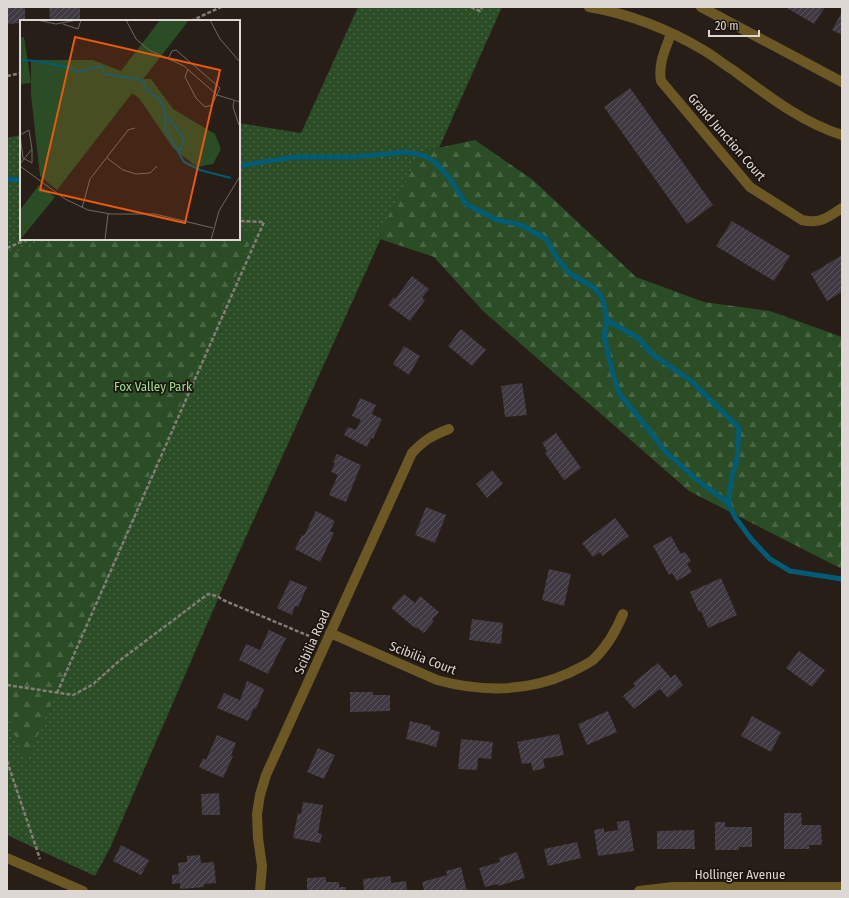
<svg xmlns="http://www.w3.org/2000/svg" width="849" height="898" font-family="'Fira Sans Condensed',sans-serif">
<defs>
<pattern id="green-dots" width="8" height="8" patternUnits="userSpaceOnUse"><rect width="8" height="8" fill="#2b4d25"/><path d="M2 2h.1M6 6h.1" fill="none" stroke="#496644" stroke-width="1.8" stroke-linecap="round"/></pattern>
<pattern id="forest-firs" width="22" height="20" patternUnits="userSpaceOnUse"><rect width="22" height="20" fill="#2b4d25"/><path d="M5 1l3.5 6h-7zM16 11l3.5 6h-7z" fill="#496644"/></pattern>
<pattern id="building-hatch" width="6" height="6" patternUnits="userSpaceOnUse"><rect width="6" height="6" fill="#403942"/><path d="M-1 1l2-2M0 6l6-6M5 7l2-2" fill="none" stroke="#5b555c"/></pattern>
</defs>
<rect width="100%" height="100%" fill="#261e17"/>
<path fill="url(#green-dots)" d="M 358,7 L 502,7 L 439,148 L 420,152 L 221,592 L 110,848 L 95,876 L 7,835 L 7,138 L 21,135 L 21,239 L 239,239 L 239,123 L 301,133 Z"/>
<g fill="url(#forest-firs)">
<path d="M 475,140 L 533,180 L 636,277 L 704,302 L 770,311 L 842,337 L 842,569 L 689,491 L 483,311 L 434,257 L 377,238 L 407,180 L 420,152 Z"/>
<path d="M 239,232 L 255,232 L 25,764 L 7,712 L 7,255 L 50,239 L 239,239 Z"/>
</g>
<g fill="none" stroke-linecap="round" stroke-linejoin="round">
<g stroke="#005c75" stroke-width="5">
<path d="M 239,166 L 295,157 L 354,157 L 407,152 L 425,156 L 436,163 L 450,179 L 466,204 L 497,220 L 521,225 L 546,239 L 557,258 L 569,273 L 596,289 L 603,300 L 607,320 L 604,337 L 614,378 L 620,395 L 632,409 L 665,451 L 696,479 L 728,503 L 735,517 L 752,540 L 770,559 L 790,571 L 842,579"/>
<path d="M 7,179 L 21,180"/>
<path d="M 607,320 L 638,338 L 653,355 L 690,380 L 739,428 L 737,459 L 732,477 L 728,503"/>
</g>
</g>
<g fill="url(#building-hatch)">
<path d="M 7,7 L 25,7 L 25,21 L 21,21 L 21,23 L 7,24 Z"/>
<path d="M 49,7 L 80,7 L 80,21 L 50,21 Z"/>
<path d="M 785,7 L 825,7 L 814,24 Z"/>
<path d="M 842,12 L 842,35 L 832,30 Z"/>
<path d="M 630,88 L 713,205 L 687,224 L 604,107 Z"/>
<path d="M 732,221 L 790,256 L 774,281 L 716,246 Z"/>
<path d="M 842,255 L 842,292 L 827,301 L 811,274 Z"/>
<path d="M 412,276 L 429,289 L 422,298 L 425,300 L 410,321 L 388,305 L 394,297 L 395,299 Z"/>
<path d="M 461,329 L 486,350 L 472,366 L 448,346 Z"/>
<path d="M 404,346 L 420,356 L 409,375 L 393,364 Z"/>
<path d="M 522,383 L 527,415 L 505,417 L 501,386 Z"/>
<path d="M 360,398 L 376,405 L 372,414 L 382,419 L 373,439 L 371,438 L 367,447 L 344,435 L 348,427 L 356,430 L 361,420 L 352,416 Z"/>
<path d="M 556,433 L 581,468 L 564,480 L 545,453 L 547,451 L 542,443 Z"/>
<path d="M 337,454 L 361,465 L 346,502 L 329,495 L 338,475 L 331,472 L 335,463 L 333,462 Z"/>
<path d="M 492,470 L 503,484 L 487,498 L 476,484 Z"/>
<path d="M 426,507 L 446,515 L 435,543 L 415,535 Z"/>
<path d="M 316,511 L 335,521 L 330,531 L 334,533 L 320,562 L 295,549 L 302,535 L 304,536 Z"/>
<path d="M 615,518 L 629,536 L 602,556 L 600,552 L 593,557 L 582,543 Z"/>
<path d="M 671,536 L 681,554 L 685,552 L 691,561 L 687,564 L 692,572 L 677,581 L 672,573 L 669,575 L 653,546 Z"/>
<path d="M 549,569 L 571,574 L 564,606 L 542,600 Z"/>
<path d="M 721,578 L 737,615 L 708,628 L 701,611 L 699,612 L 690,592 Z"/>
<path d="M 290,580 L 307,587 L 298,607 L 295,606 L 292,615 L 277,608 Z"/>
<path d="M 404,594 L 415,603 L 420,596 L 439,612 L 432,619 L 434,621 L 424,633 L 416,627 L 415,628 L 391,608 Z"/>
<path d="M 472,619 L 503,623 L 501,644 L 469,640 Z"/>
<path d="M 269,630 L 286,638 L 268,674 L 239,660 L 246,644 L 260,650 Z"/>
<path d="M 799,651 L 825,670 L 812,687 L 786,668 Z"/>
<path d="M 658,663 L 671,678 L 675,674 L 683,685 L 668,698 L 660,689 L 634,709 L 623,696 L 635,686 L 633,683 Z"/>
<path d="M 247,681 L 264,689 L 256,709 L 254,708 L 248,721 L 217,708 L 224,693 L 240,700 Z"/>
<path d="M 350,692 L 373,692 L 373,695 L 390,695 L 390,711 L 350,712 Z"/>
<path d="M 608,711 L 617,732 L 587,745 L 578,724 Z"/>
<path d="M 752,716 L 781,732 L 771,752 L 741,736 Z"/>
<path d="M 410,721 L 431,726 L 430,729 L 440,732 L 436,747 L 406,739 Z"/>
<path d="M 559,734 L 564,755 L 543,759 L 545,768 L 533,771 L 531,763 L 522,764 L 517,742 Z"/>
<path d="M 217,735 L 236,743 L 231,755 L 233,756 L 223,778 L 199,767 L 203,758 L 206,760 Z"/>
<path d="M 461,739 L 493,742 L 491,759 L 478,758 L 477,770 L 458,769 Z"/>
<path d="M 318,748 L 335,755 L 324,779 L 307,772 Z"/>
<path d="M 219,793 L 220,815 L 202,815 L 201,794 Z"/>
<path d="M 303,802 L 323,805 L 318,833 L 322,834 L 320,843 L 293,838 L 298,813 L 301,814 Z"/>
<path d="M 784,813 L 801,813 L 802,825 L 821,825 L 822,845 L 809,845 L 809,849 L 784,849 Z"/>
<path d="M 629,820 L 634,851 L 598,856 L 594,830 L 604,828 L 604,832 L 618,830 L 617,822 Z"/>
<path d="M 715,822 L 725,822 L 725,827 L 752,827 L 752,847 L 739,847 L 739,850 L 715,850 Z"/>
<path d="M 694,830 L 695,849 L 657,849 L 657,831 Z"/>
<path d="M 577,842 L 581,858 L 548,866 L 544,849 Z"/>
<path d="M 121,845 L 149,860 L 141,875 L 113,861 Z"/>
<path d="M 517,852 L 525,878 L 498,886 L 497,884 L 485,887 L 479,868 L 500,862 L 499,858 Z"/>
<path d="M 200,855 L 201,863 L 214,862 L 216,883 L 204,884 L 204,887 L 180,889 L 180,883 L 172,884 L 172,875 L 179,874 L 178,863 L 187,862 L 187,856 Z"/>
<path d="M 461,867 L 467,891 L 424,891 L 422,882 L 447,875 L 446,871 Z"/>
<path d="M 391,876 L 391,883 L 406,881 L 407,891 L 364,891 L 363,879 Z"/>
<path d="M 326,877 L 326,882 L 339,882 L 339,887 L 346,887 L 346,891 L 307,891 L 307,878 Z"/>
</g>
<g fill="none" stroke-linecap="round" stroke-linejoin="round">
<g stroke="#847d77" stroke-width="2.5" stroke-dasharray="4 2" stroke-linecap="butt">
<path d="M 471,7 L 480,11 L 482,7"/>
<path d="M 191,21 L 221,7"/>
<path d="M 7,76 L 21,73"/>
<path d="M 7,248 L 28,239"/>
<path d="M 7,685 L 73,695 L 92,685 L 119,661 L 208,594 L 217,596 L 223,600 L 309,636"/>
<path d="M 57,693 L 264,222 L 239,221"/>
<path d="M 7,761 L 40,859"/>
</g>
<g stroke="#6b5824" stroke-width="10">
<path d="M 589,7 C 630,14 670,30 705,51 C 715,57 723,64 733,70 C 767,95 801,122 842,135"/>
<path d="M 701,7 L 842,82"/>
<path d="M 671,34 C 665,50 658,64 661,81 L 750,187 L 802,220 C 820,224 827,218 842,208"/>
<path d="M 330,633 L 437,680 C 481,692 527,692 569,673 C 577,669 586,665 593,660 C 607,647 616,631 623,614"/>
<path d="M 7,858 L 83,891"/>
<path d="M 260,891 L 262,866 L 258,838 L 257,814 L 260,795 L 266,775 L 412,453 C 424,440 433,435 449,429"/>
<path d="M 639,891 L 673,887 L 842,887"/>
</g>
</g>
<g text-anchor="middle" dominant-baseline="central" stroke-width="3.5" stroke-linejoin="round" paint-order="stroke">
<g font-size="13" fill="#ddd8d3" stroke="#1c150e">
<text transform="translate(727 137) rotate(49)">Grand Junction Court</text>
<text transform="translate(312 642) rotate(-66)">Scibilia Road</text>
<text transform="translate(423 658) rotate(21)">Scibilia Court</text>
<text x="740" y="874">Hollinger Avenue</text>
</g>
<g font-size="13" fill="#99e18d" stroke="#1c150e">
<text x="153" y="386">Fox Valley Park</text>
</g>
</g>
<g transform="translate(20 20)">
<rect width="220" height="220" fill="#261e17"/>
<path d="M 140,0 L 169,0 L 37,170 L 20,156 L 11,75 L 11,40 L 73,40 L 101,51 ZM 19,165 L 35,177 L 0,220 L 0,190 Z" fill="#2b4d25"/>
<path d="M 4,17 L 11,63 L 1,64 L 0,18 ZM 57,59 L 90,66 L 30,148 L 24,90 L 31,75 L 32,62 ZM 121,59 L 131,59 L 153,89 L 195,114 L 201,129 L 193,144 L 177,147 L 153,128 L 119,78 L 110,72 Z" fill="#2b4d25"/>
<path fill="none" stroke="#005c75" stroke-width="2" d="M 0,40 L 17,41 L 51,48 L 58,52 L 81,46 L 85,54 L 122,60 L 127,70 L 139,79 L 145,90 L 145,109 L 164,142 L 180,150 L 211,158M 147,96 L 164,119 L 160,131"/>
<path fill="none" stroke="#6f6862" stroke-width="1" d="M 17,0 L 36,4 L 57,0M 106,0 L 116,19 L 129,30 L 164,46 L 197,75 L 220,82M 190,0 L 200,19 L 220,42M 43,4 L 58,9 L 61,0M 148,39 L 152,31 L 156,30 L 200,68 L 192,85 L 185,87 L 176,78 L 165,57 L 168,49M 214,81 L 213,87 L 219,105M 3,138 L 12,143 L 12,129M 87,138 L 103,150 L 116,154 L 130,153 L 137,146M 0,144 L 12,129 L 9,110 L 0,115 L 3,138M 0,146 L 45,179 L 68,190 L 91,194 L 135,194 L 193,208M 62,188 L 70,159 L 108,110 L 115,108M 85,220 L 88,194M 191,220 L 199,191 L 220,156"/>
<path fill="#e8590c" fill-opacity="0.15" stroke="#e8590c" stroke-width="2" d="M 55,17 L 200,50 L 165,203 L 20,170 Z"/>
<rect width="220" height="220" fill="none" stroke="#ddd8d3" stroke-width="2"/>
</g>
<rect width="849" height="898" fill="none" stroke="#ddd8d3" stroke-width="16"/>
<path d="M709 30v6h50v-6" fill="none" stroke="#ddd8d3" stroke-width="2"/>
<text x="715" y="30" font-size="12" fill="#ddd8d3" stroke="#1c150e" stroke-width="3" paint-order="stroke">20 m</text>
</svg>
